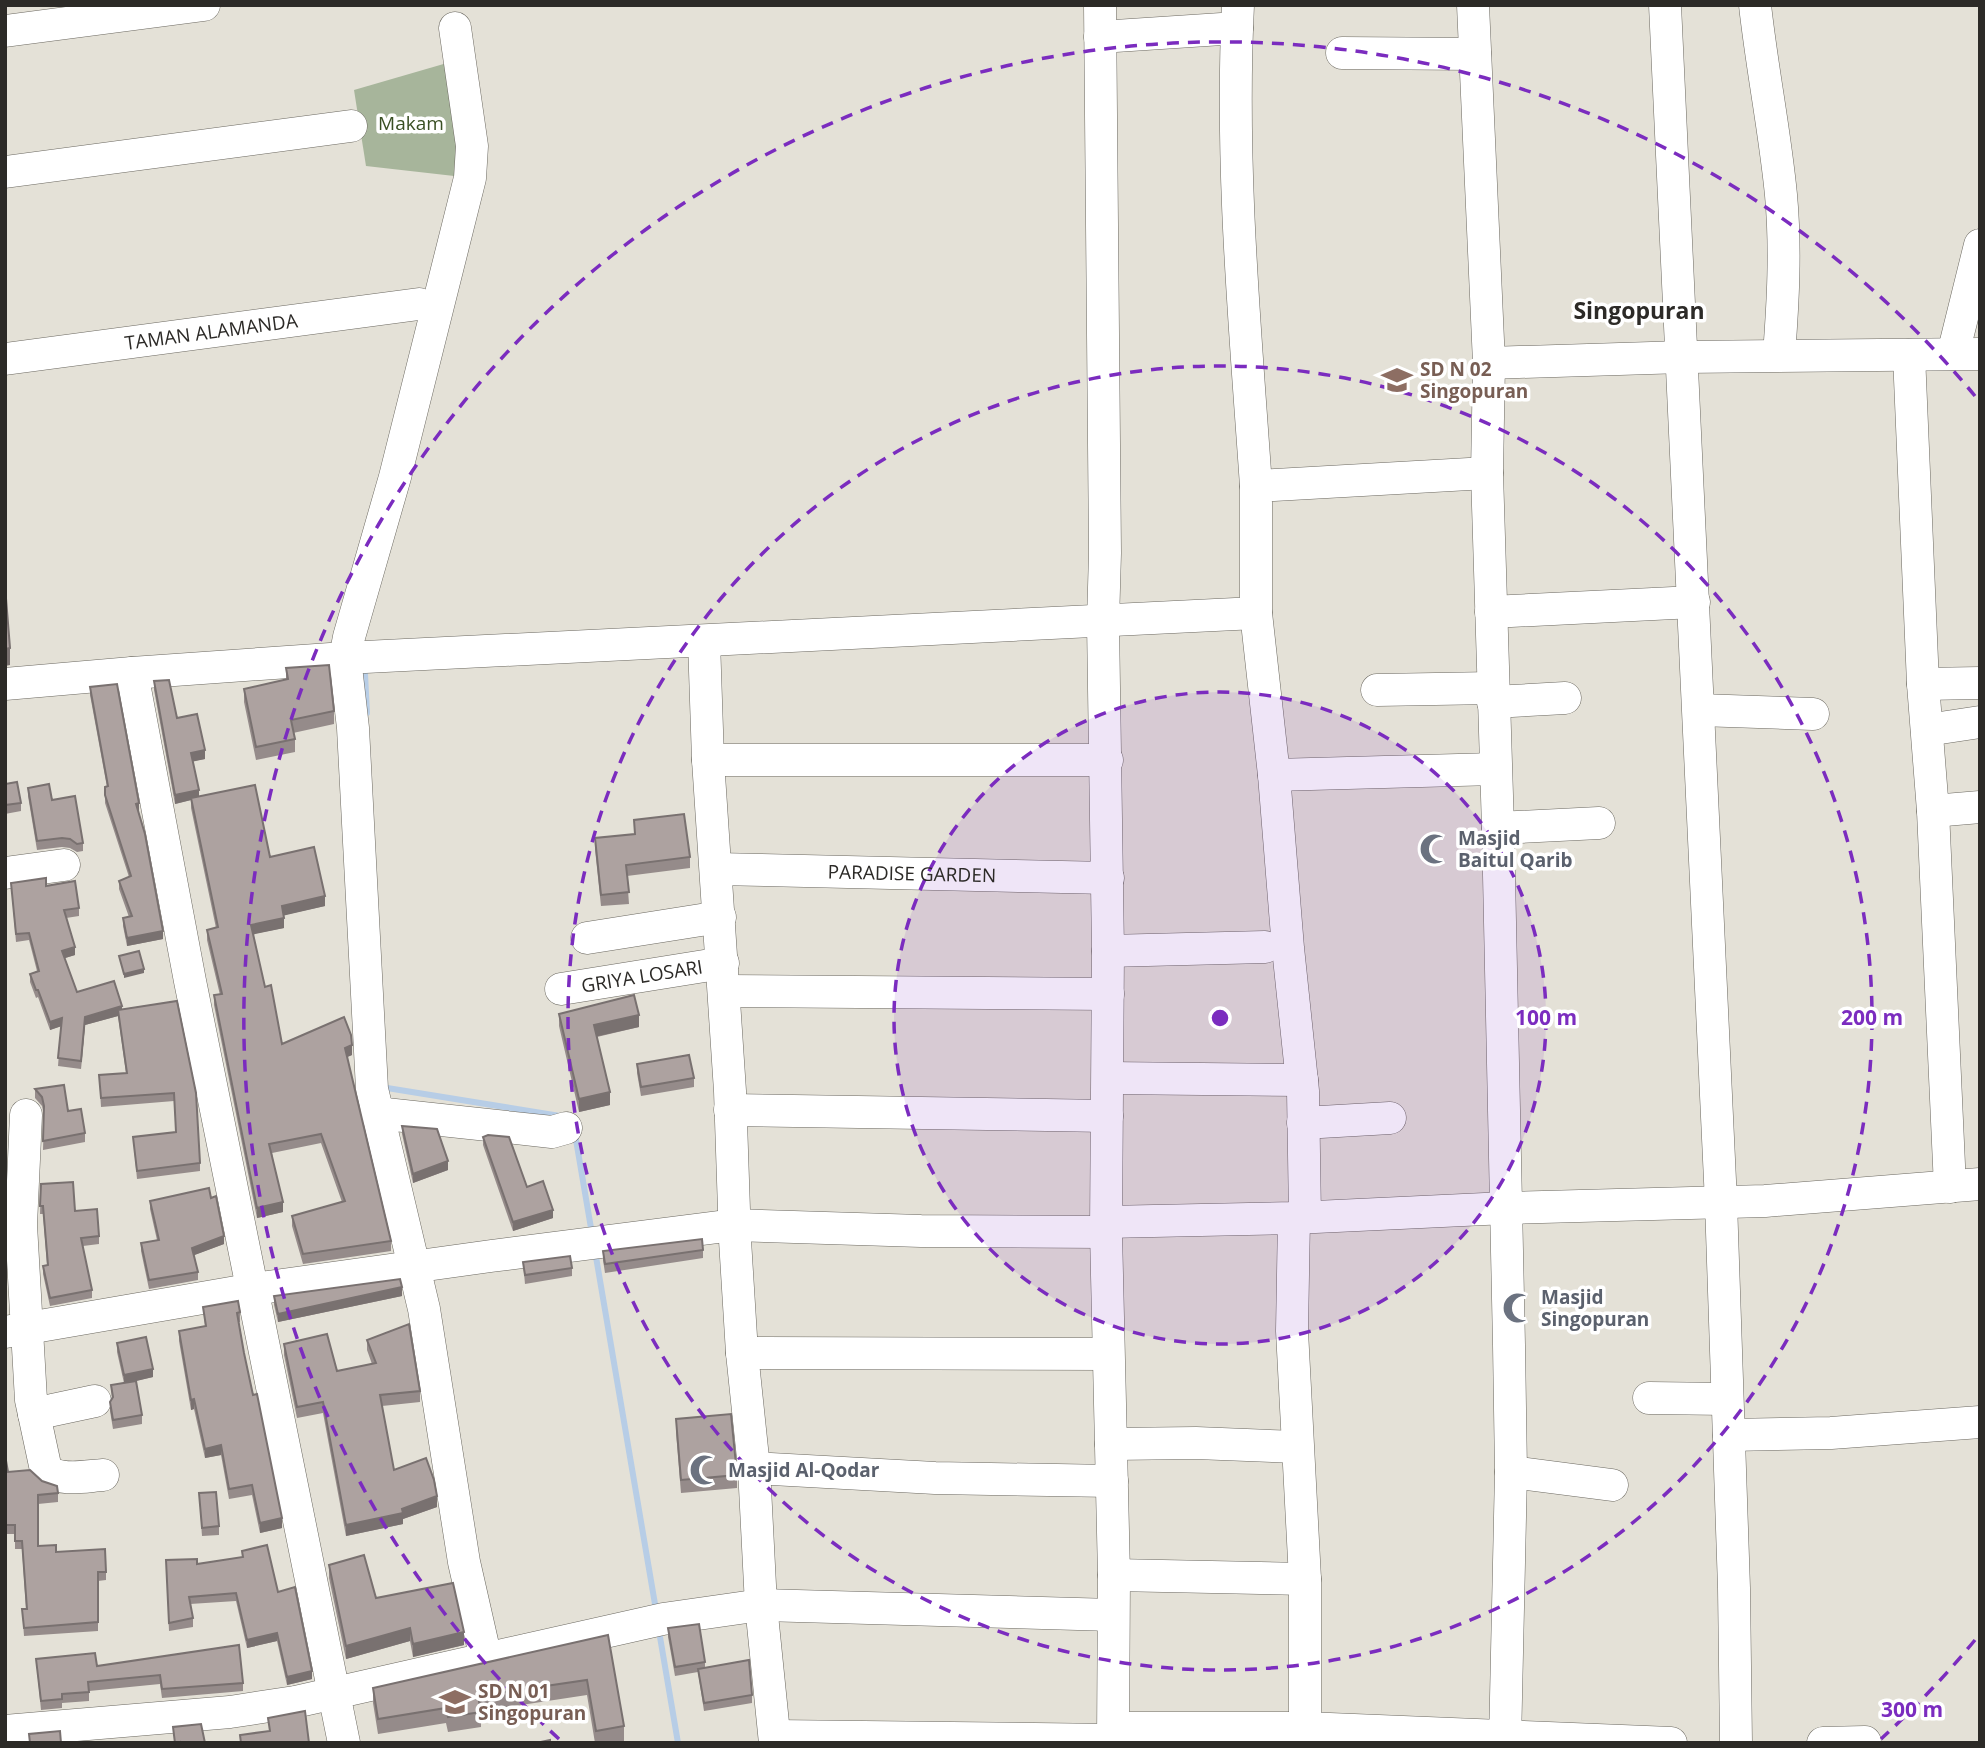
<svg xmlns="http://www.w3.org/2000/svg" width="1985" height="1748" font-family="'Open Sans',sans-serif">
<rect width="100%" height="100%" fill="#e4e1d7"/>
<path fill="#a7b59b" d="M 447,63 L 463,177 L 366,166 L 354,90 Z"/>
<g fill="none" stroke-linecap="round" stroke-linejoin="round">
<g stroke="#b7cde6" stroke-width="6">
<path d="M 365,674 L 367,713"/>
<path d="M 381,1087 L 560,1116"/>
<path d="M 575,1134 L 592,1234"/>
<path d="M 595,1251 L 656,1610"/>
<path d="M 659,1631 L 678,1743"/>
</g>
<g stroke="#6b6860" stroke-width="33">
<g id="minor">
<path d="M 1100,5 L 1105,553 L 1103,622 L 1108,951 L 1106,1232 L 1114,1575 L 1113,1743"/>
<path d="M 1238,5 C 1230,166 1245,326 1256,486"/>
<path d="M 1473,5 L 1489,363 L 1487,473 L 1498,828 L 1509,1345 L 1511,1472 L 1505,1743"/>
<path d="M 1665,5 L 1721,1202 L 1734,1588 L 1736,1743"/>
<path d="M 1755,5 C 1762,69 1775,132 1781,195 C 1786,249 1783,302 1779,355"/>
<path d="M 455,28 L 472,146 L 470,178 L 395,477 L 349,637 L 345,658 L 353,728 L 372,1089 L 424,1309 L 464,1562 L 486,1659"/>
<path d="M 5,31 L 204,5"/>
<path d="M 1100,37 L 1237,28"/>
<path d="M 1342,53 L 1475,54"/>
<path d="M 5,172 L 351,126"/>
<path d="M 1953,354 L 1980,245"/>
<path d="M 1909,355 L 1923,684 L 1933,811 L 1950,1187"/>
<path id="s1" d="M 5,359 L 419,304"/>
<path d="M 1489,363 L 1683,357 L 1980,354"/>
<path d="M 1491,612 L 1694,602"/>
<path d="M 704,641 L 708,760 L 730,1091 L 735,1240 L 742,1353 L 754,1468 L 761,1605 L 775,1743"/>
<path d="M 132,673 L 190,981 L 344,1743"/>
<path d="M 5,684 L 132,673 L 345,658 L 1256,613"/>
<path d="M 1923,684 L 1980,683"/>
<path d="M 1377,690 L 1493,688"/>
<path d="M 1493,702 L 1565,698"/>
<path d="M 1699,710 L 1813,714"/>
<path d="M 1927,730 L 1980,722"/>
<path d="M 708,760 L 1107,760"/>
<path d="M 1274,775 L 1495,769"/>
<path d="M 1933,811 L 1980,807"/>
<path d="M 1498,828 L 1599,823"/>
<path id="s2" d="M 716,869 L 1108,878"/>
<path d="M 5,873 L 64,865"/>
<path d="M 587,938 L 720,917"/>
<path d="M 1108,951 L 1265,947"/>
<path id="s3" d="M 561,989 L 723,963"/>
<path d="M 724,991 L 1108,994"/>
<path d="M 1108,1078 L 1302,1080"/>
<path d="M 730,1110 L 1107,1116"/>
<path d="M 376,1113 L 552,1132 L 566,1128"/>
<path d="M 26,1115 L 21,1225 L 31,1400 L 34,1414 L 95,1401"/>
<path d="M 1303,1123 L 1390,1118"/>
<path d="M 1305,1217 L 1303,1091 L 1288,948 L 1274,775 L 1256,613 L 1256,486 L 1487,473"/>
<path d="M 1294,1218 L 1292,1331 L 1305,1579 L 1305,1728"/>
<path d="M 1106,1222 L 1294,1218 L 1506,1208 L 1765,1201 L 1980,1184"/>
<path d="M 5,1332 L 254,1289 L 491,1256 L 734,1225 L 921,1231 L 1106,1232"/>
<path d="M 742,1353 L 1108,1354"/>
<path d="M 1649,1398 L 1727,1399"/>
<path d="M 34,1414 L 46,1470 C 60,1482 86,1476 103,1475"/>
<path d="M 1729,1435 L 1831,1433 L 1980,1422"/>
<path d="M 1111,1444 L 1196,1443 L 1297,1447"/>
<path d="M 754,1468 L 935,1478 L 1112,1481"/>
<path d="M 1511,1472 L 1612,1485"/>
<path d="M 1114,1575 L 1305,1579"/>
<path d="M 1114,1728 L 1305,1728 L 1671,1743"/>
<path d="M 5,1731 L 230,1712 L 295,1702 L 663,1619 L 761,1605 L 1113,1615"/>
<path d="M 775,1736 L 1113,1740"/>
<path d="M 1823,1743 L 1865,1742"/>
</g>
</g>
<use href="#minor" stroke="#fff" stroke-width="32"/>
</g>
<g fill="#958b8a">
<path d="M 286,668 L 334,711 L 334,724 L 293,733 L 295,739 L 295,752 L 256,760 L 244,702 L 244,689 L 286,680 Z"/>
<path d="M 154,681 L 177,718 L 205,759 L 193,761 L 199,796 L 270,857 L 325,906 L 284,915 L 284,928 L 253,934 L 265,987 L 282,1044 L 352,1055 L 347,1057 L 391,1241 L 391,1251 L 303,1264 L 292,1226 L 292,1216 L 342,1202 L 321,1143 L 272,1153 L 283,1212 L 257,1218 L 214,1005 L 214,995 L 220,995 L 207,940 L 207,930 L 216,928 L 191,808 L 191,800 L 175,804 L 154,690 Z"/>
<path d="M 90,687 L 139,812 L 138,812 L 163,939 L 127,946 L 123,926 L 123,918 L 129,917 L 119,889 L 119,881 L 129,877 L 105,803 L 105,787 L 107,787 L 90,695 Z"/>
<path d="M 5,784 L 21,803 L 21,811 L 5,814 Z"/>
<path d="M 28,788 L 52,800 L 83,843 L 83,851 L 77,852 L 70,848 L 62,847 L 37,850 L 28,796 Z"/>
<path d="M 634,820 L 690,857 L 690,868 L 627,876 L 629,904 L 601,906 L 595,849 L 595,838 L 634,834 Z"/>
<path d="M 11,883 L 46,886 L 79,908 L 79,916 L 66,918 L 75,955 L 65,958 L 77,992 L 122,1009 L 177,1001 L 200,1163 L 200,1171 L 137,1179 L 133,1137 L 176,1132 L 174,1101 L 101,1107 L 99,1075 L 126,1073 L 118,1016 L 85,1025 L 81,1069 L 58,1066 L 61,1026 L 50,1030 L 38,997 L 36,998 L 30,982 L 30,974 L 37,971 L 29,940 L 16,942 Z"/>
<path d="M 559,1014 L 639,1027 L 597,1037 L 610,1105 L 579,1112 L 559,1026 Z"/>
<path d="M 637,1064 L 694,1078 L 694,1087 L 641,1096 L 637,1073 Z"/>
<path d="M 35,1089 L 68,1111 L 85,1133 L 85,1142 L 43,1150 L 44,1114 L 42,1106 L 35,1098 Z"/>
<path d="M 402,1126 L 448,1170 L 413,1183 L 402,1134 Z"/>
<path d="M 483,1137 L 527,1187 L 553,1218 L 513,1231 L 483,1145 Z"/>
<path d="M 41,1184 L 75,1211 L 99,1236 L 99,1244 L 83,1246 L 92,1290 L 92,1298 L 50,1306 L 43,1274 L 43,1266 L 47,1265 L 43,1214 L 40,1214 Z"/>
<path d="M 150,1201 L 224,1244 L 194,1255 L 198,1272 L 198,1280 L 149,1289 L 141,1251 L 141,1243 L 157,1240 L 150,1209 Z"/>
<path d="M 703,1250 L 703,1258 L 605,1273 L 603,1260 L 603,1251 Z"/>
<path d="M 523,1262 L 572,1268 L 572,1276 L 525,1284 Z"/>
<path d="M 274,1296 L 402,1296 L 278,1322 L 274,1305 Z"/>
<path d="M 203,1307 L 240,1312 L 240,1322 L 239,1322 L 244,1353 L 282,1528 L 260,1533 L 252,1495 L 229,1499 L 221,1455 L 205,1458 L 194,1409 L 191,1410 L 179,1341 L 179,1331 L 205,1326 Z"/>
<path d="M 367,1340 L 420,1391 L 420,1402 L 382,1406 L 394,1470 L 437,1507 L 403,1519 L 403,1524 L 346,1536 L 323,1413 L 297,1418 L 284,1355 L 284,1344 L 337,1371 L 372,1364 L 367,1350 Z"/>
<path d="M 117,1343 L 153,1377 L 135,1381 L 142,1415 L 142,1424 L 113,1429 L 110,1411 L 110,1402 L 112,1399 L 111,1385 L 124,1383 L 117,1352 Z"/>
<path d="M 676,1419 L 737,1475 L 737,1488 L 681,1493 L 676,1432 Z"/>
<path d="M 5,1455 L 8,1472 L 58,1493 L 58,1502 L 38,1504 L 38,1546 L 56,1552 L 106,1572 L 106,1580 L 98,1581 L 98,1631 L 24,1636 L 22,1609 L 26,1609 L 22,1549 L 15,1549 L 15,1534 L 5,1534 Z"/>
<path d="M 199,1493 L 219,1526 L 219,1535 L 202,1536 Z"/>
<path d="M 242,1551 L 278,1592 L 312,1679 L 287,1685 L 277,1641 L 247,1648 L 236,1601 L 190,1604 L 193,1618 L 193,1627 L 169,1631 L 166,1560 L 197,1564 L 242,1557 Z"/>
<path d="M 329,1565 L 376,1598 L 464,1645 L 413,1657 L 410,1641 L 346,1659 L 329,1578 Z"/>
<path d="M 668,1628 L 705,1662 L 705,1667 L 752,1695 L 752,1703 L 704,1711 L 698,1672 L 675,1676 L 668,1637 Z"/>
<path d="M 608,1635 L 624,1726 L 624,1741 L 613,1743 L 595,1743 L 587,1695 L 481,1711 L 481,1727 L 448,1732 L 446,1723 L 378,1734 L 373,1703 L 373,1688 Z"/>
<path d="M 36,1659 L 243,1683 L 243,1691 L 162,1698 L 160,1684 L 89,1691 L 89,1701 L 62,1703 L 62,1708 L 41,1710 Z"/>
</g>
<g fill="#797170">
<path d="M 10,648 L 10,665 L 5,666 L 5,649 Z"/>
<path d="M 205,750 L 205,759 L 191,762 L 191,753 Z"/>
<path d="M 199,790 L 199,798 L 175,804 L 175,795 Z"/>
<path d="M 139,803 L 139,812 L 136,813 L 136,804 Z"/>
<path d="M 325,896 L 325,906 L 282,916 L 282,906 Z"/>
<path d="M 284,918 L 284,928 L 251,935 L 251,925 Z"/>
<path d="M 163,931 L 163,939 L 127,946 L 127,938 Z"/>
<path d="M 75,947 L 75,955 L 62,959 L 62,951 Z"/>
<path d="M 144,969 L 144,973 L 124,978 L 124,974 Z"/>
<path d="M 122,1006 L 122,1014 L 118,1010 L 118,1016 L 85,1025 L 81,1069 L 85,1017 Z"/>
<path d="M 639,1015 L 639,1027 L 594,1037 L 594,1025 Z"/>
<path d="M 62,1018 L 62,1026 L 50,1030 L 50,1022 Z"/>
<path d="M 352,1045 L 352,1055 L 345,1058 L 345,1048 Z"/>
<path d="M 610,1092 L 610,1105 L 579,1112 L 579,1099 Z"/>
<path d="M 448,1161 L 448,1170 L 413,1183 L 413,1174 Z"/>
<path d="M 283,1202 L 283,1212 L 257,1218 L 257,1208 Z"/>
<path d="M 553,1210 L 553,1218 L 513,1231 L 513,1222 Z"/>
<path d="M 224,1236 L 224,1244 L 192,1256 L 192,1248 Z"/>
<path d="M 402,1287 L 402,1296 L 278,1322 L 278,1314 Z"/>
<path d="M 153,1369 L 153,1377 L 124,1384 L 124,1375 Z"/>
<path d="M 194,1399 L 194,1409 L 191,1410 L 191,1400 Z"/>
<path d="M 221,1445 L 221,1455 L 205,1458 L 205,1449 Z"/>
<path d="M 437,1496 L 437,1507 L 403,1519 L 403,1524 L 346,1536 L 346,1525 L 402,1509 Z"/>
<path d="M 282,1518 L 282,1528 L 260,1533 L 260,1523 Z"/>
<path d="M 410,1628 L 410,1641 L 346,1659 L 346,1646 Z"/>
<path d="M 464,1632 L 464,1645 L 413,1657 L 413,1644 Z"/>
<path d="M 277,1633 L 277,1641 L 247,1648 L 247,1640 Z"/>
<path d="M 312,1671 L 312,1679 L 287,1685 L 287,1677 Z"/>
</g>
<g fill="#ada2a0" stroke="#797170" stroke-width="2">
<path d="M 5,586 L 10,648 L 5,649 Z"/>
<path d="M 329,665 L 334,711 L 291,720 L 295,739 L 256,747 L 244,689 L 288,679 L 286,668 Z"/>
<path d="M 169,680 L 177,718 L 197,714 L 205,750 L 191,753 L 199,790 L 175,795 L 154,681 Z"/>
<path d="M 117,684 L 139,803 L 136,804 L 145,834 L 163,931 L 127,938 L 123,918 L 132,916 L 119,881 L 131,876 L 105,795 L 105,787 L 108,786 L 90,687 Z"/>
<path d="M 17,782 L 21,803 L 5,805 L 5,784 Z"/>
<path d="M 49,784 L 52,800 L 75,796 L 83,843 L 77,844 L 70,839 L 62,838 L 37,841 L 28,788 Z"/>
<path d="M 255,785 L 270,857 L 314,847 L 325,896 L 282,906 L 284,918 L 251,925 L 265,987 L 271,985 L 282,1044 L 344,1017 L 351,1035 L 352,1045 L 345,1048 L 391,1241 L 303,1254 L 292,1216 L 345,1201 L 321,1134 L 269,1144 L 283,1202 L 257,1208 L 214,995 L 222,994 L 207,930 L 218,927 L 191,798 Z"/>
<path d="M 684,814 L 690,857 L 626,865 L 629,892 L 601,895 L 595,838 L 635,834 L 634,820 Z"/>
<path d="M 46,878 L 46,886 L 75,881 L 79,908 L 64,910 L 75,947 L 62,951 L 77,992 L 114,981 L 122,1006 L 85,1017 L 81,1061 L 58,1058 L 62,1018 L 50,1022 L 38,990 L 36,990 L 30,974 L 39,971 L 29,933 L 16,934 L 11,883 Z"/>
<path d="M 139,951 L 144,969 L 124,974 L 119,956 Z"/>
<path d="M 634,995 L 639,1015 L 594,1025 L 610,1092 L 579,1099 L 559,1014 Z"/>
<path d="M 177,1001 L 196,1093 L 200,1163 L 137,1171 L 133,1137 L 176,1132 L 174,1093 L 101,1098 L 99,1075 L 127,1073 L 118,1010 Z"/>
<path d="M 689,1055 L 694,1078 L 641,1087 L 637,1064 Z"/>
<path d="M 64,1085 L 68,1111 L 81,1109 L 85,1133 L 43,1141 L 44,1106 L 42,1097 L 35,1089 Z"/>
<path d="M 402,1126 L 437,1129 L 448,1161 L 413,1174 Z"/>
<path d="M 488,1135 L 509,1137 L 527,1187 L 543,1181 L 553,1210 L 513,1222 L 483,1137 Z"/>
<path d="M 73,1182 L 75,1211 L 97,1209 L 99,1236 L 81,1238 L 92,1290 L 50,1298 L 43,1266 L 48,1265 L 43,1206 L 40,1206 L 41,1184 Z"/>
<path d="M 209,1188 L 211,1198 L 216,1196 L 224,1236 L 192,1248 L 198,1272 L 149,1280 L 141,1243 L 159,1240 L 150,1201 Z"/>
<path d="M 702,1239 L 703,1250 L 605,1264 L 603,1251 Z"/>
<path d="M 570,1256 L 572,1268 L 525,1275 L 523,1262 Z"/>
<path d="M 400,1279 L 402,1287 L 278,1314 L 274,1296 Z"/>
<path d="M 238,1301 L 240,1312 L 237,1313 L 244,1353 L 253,1395 L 257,1394 L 282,1518 L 260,1523 L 252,1485 L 229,1489 L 221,1445 L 205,1449 L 194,1399 L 191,1400 L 179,1331 L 206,1326 L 203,1307 Z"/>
<path d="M 409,1324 L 420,1391 L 380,1395 L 394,1470 L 426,1458 L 434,1480 L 437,1496 L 402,1509 L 403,1513 L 346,1525 L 323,1402 L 297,1407 L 284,1344 L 327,1334 L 337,1371 L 376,1363 L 367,1340 Z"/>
<path d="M 146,1337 L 153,1369 L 124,1375 L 117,1343 Z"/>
<path d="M 136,1381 L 142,1415 L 113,1420 L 110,1402 L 113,1397 L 111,1385 Z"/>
<path d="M 731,1414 L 737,1475 L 681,1480 L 676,1419 Z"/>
<path d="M 5,1455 L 8,1472 L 30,1470 L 42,1481 L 57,1486 L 58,1493 L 38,1495 L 38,1546 L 56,1545 L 56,1552 L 105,1549 L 106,1572 L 98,1572 L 98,1622 L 24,1628 L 22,1609 L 27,1609 L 22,1541 L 15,1541 L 15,1525 L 5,1525 Z"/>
<path d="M 216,1492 L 219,1526 L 202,1528 L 199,1493 Z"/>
<path d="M 267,1545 L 278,1592 L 295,1587 L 312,1671 L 287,1677 L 277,1633 L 247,1640 L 236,1593 L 189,1597 L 193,1618 L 169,1623 L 166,1560 L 197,1559 L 197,1564 L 243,1557 L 242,1551 Z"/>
<path d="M 364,1555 L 376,1598 L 453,1583 L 464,1632 L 413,1644 L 410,1628 L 346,1646 L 329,1565 Z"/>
<path d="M 699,1624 L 705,1662 L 675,1667 L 668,1628 Z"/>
<path d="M 608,1635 L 624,1726 L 596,1731 L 587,1680 L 478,1696 L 481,1712 L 448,1717 L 446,1708 L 378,1719 L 373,1688 Z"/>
<path d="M 239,1645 L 243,1683 L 162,1689 L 160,1675 L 88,1682 L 89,1692 L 62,1694 L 62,1699 L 41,1701 L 36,1659 L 95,1653 L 97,1666 Z"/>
<path d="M 749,1660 L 752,1695 L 704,1703 L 698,1669 Z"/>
<path d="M 305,1711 L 309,1743 L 241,1743 L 240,1735 L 270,1731 L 268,1718 Z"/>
<path d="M 201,1724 L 205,1743 L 180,1743 L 180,1742 L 175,1743 L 173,1727 Z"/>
<path d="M 60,1731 L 61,1743 L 30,1743 L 29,1734 Z"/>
<path d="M 550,1740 L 550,1743 L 536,1743 Z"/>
</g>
<circle cx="1220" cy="1018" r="326" fill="#7b2cbf" fill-opacity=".12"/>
<g fill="none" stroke="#7b2cbf" stroke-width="3.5" stroke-dasharray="12 9">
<circle cx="1220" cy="1018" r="326"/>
<circle cx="1220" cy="1018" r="652"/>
<path d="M1975 1640A978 978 0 0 1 1881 1739M559 1739A978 978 0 1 1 1975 396"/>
</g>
<defs>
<g id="school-bare" transform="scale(2.415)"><path d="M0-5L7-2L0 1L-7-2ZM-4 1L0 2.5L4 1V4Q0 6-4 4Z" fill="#8d6e63" stroke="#fff" stroke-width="2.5" paint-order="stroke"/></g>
<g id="mosque-bare" transform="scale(2.415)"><path d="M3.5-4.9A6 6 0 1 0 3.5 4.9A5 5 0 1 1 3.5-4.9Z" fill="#6b7280" stroke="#fff" stroke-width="2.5" paint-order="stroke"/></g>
</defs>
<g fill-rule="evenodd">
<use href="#school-bare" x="1397" y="380"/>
<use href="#mosque-bare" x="1435" y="849"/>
<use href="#mosque-bare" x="1518" y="1308"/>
<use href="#mosque-bare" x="705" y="1470"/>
<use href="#school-bare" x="455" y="1702"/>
</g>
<g text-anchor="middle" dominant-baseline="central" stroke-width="7" stroke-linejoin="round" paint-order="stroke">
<g font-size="19" fill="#394f23" stroke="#fff">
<text x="411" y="123">Makam</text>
</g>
<g font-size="19" fill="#2c2a27" stroke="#fff">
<text stroke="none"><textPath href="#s1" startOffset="208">TAMAN ALAMANDA</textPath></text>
<text stroke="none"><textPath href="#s2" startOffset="196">PARADISE GARDEN</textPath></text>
<text stroke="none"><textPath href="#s3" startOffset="82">GRIYA LOSARI</textPath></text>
</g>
<g font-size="19" font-weight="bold" fill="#785e54" stroke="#fff" text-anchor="start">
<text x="1420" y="369">SD N 02<tspan x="1420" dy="22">Singopuran</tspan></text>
<text x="478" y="1691">SD N 01<tspan x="478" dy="22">Singopuran</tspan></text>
</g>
<g font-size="19" font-weight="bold" fill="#5b616d" stroke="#fff" text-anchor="start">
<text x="1458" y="838">Masjid<tspan x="1458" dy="22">Baitul Qarib</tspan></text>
<text x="1541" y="1297">Masjid<tspan x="1541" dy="22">Singopuran</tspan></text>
<text x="728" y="1470">Masjid Al-Qodar</text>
</g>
<g font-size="23" font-weight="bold" fill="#2c2a27" stroke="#fff">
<text x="1639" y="310">Singopuran</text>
</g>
</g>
<circle cx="1220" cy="1018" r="10" fill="#7b2cbf" stroke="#fff" stroke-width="3.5"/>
<g font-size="21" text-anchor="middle" font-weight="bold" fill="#7b2cbf" stroke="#fff" stroke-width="7" stroke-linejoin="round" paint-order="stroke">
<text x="1546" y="1025">100 m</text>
<text x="1872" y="1025">200 m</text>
<text x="1912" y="1717">300 m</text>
</g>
<rect width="1985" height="1748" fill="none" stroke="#2c2a27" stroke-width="14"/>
</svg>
